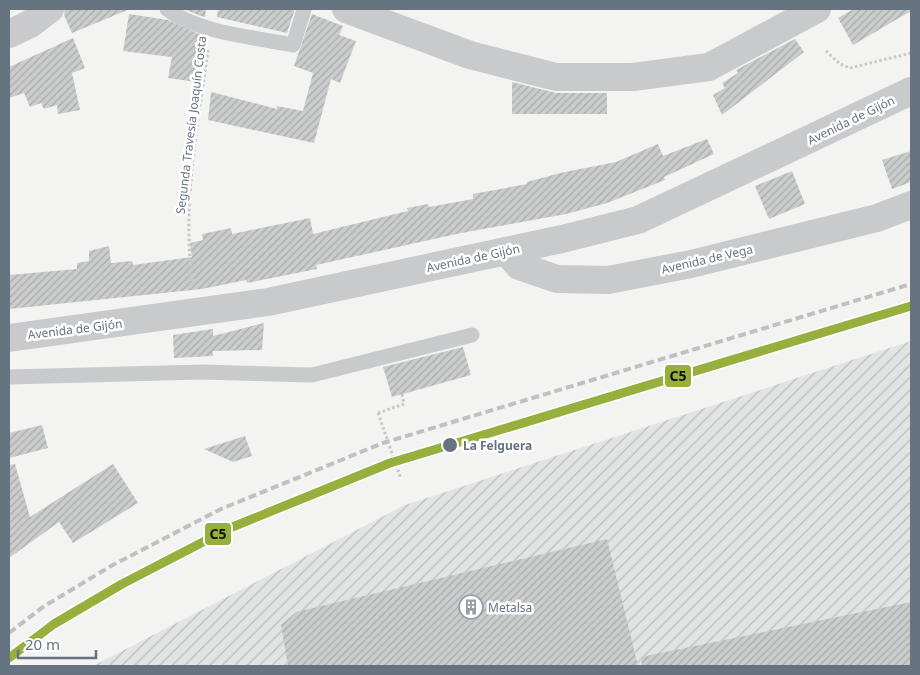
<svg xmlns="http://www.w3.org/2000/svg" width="920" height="675" font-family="'Noto Sans',sans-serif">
<defs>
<pattern id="industrial-furrows" width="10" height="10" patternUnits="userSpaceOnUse" patternTransform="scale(1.25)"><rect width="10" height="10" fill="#e2e3e3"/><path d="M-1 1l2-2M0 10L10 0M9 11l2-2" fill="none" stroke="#bbbdbd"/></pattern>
<pattern id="building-hatch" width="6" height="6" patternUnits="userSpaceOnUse" patternTransform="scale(1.25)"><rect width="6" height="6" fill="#cbcdcd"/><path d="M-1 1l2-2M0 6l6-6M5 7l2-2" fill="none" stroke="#a8abac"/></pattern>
</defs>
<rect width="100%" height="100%" fill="#f3f3f2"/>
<path fill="url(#industrial-furrows)" d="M 911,341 L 911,666 L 93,666 L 405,505 Z"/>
<g fill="url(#building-hatch)">
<path d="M 65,9 L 130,9 L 72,33 L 64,15 Z"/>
<path d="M 184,9 L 206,9 L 205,17 L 198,15 Z"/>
<path d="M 218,9 L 295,9 L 287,33 L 217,17 Z"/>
<path d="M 854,9 L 911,9 L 911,11 L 853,45 L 838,18 Z"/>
<path d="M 129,14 L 168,20 L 203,36 L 196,82 L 168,78 L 172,57 L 123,51 Z"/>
<path d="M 312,14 L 343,26 L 339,35 L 356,41 L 340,83 L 331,79 L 314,143 L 208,120 L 211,92 L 277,109 L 277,106 L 303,111 L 313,73 L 294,66 Z"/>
<path d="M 73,38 L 85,68 L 72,73 L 80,110 L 58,114 L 57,105 L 44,109 L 41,103 L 30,107 L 24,93 L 9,98 L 9,67 Z"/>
<path d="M 795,39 L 804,52 L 722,115 L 713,95 L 725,88 L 722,83 L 738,73 L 736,70 Z"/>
<path d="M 512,82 L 556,93 L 607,93 L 607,114 L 512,114 Z"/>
<path d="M 707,139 L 714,154 L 664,177 L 665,180 L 607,203 L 566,214 L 461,233 L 316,265 L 317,269 L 247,283 L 246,280 L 202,289 L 9,309 L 9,275 L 77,269 L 77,263 L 89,261 L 89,251 L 109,246 L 111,263 L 132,261 L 133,265 L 192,257 L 190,243 L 203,240 L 202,234 L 231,228 L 232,234 L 310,218 L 313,234 L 408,211 L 407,208 L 428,204 L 429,207 L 473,199 L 473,194 L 527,184 L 527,182 L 560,173 L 616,162 L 658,144 L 663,156 Z"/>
<path d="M 911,151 L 911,182 L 892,189 L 882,160 Z"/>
<path d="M 792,171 L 805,204 L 769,219 L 755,186 Z"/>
<path d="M 264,323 L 262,350 L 213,351 L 213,356 L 174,358 L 173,335 L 213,329 L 213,336 Z"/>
<path d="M 463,347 L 471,375 L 392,397 L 383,367 Z"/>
<path d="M 42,425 L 48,448 L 9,458 L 9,433 Z"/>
<path d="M 245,436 L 252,456 L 233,462 L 204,449 Z"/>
<path d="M 15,464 L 30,517 L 113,464 L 138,503 L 73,543 L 59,522 L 9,558 L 9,465 Z"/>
<path d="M 607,539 L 638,666 L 288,666 L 281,625 L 296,612 Z"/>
<path d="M 911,602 L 911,666 L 642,666 L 641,657 Z"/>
</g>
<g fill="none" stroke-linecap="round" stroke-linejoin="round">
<g stroke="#c7c8c8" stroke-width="3" stroke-dasharray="2.5 2.5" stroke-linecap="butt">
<path d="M 826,51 L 840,64 L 850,68 L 911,53"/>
<path d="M 193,286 C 181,207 198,127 208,49"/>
<path d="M 378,413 L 404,404 L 402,394"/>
</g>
<g stroke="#c8cacb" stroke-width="15">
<path d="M 167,9 C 198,33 254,37 293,45 L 304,10"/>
<path d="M 9,377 L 202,372 L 312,375 L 472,335"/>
</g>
<g stroke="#c8cacb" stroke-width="28">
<path d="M 346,9 L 470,55 L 556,77 L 633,77 L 709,67 L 817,9"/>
<path d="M 9,34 L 30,24 L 50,9"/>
</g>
<g stroke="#c8cacb" stroke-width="28">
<path d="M 506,251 L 519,266 L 557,279 L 608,280 L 691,264 L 877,218 L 911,205"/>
<path d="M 9,338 L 268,302 L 562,239 L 638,220 L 911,91"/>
</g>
<path stroke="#bfc0c1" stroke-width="4" stroke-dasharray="8 4" stroke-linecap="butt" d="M 9,633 L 43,607 L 111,566 L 221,509 L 383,443 L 911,284"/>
<path stroke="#c7c8c8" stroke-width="3" stroke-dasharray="2.5 2.5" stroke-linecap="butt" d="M 378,413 L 401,479"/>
<g stroke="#fff" stroke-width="12">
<path id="rail-1" d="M 9,658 L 54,624 L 122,584 L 230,528 L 390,463 L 911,306"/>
</g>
<use href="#rail-1" stroke="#97b03d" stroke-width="9"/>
</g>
<defs>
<g id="building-ring" transform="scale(1.25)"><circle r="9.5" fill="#fff" stroke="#97a0a8" stroke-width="1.5"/><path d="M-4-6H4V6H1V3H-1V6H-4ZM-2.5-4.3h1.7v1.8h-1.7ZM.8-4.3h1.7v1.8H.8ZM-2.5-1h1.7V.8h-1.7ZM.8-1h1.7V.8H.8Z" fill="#97a0a8"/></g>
</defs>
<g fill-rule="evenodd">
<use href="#building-ring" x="471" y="607"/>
</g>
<circle fill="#657480" stroke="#fff" stroke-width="2" cx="450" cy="445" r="8"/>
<g text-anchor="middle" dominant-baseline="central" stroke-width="5" stroke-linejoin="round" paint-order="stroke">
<g font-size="12" fill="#657480" stroke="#fff">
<text transform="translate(851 120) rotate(-26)">Avenida de Gijón</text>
<text transform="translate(191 125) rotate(-83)">Segunda Travesía Joaquín Costa</text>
<text transform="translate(473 258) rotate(-12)">Avenida de Gijón</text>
<text transform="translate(707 259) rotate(-13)">Avenida de Vega</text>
<text transform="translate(75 329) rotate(-7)">Avenida de Gijón</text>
</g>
<g font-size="12" font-weight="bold" fill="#657480" stroke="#fff" text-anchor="start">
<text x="463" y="445">La Felguera</text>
</g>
<g font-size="12" fill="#657480" stroke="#fff" text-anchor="start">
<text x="488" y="607">Metalsa</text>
</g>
</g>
<g stroke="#fff" stroke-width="2">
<rect x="664" y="364" width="28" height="24" rx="5" fill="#97b03d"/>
<rect x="204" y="522" width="28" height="24" rx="5" fill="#97b03d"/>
</g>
<g font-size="14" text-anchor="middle" font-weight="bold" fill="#111">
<text x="678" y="381">C5</text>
<text x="218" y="539">C5</text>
</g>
<rect width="920" height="675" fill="none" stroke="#657480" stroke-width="20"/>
<path d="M18 650v8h78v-8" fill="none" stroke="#657480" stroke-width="2.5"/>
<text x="25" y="650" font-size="15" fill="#657480" stroke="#ffffff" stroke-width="4" paint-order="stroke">20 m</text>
</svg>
